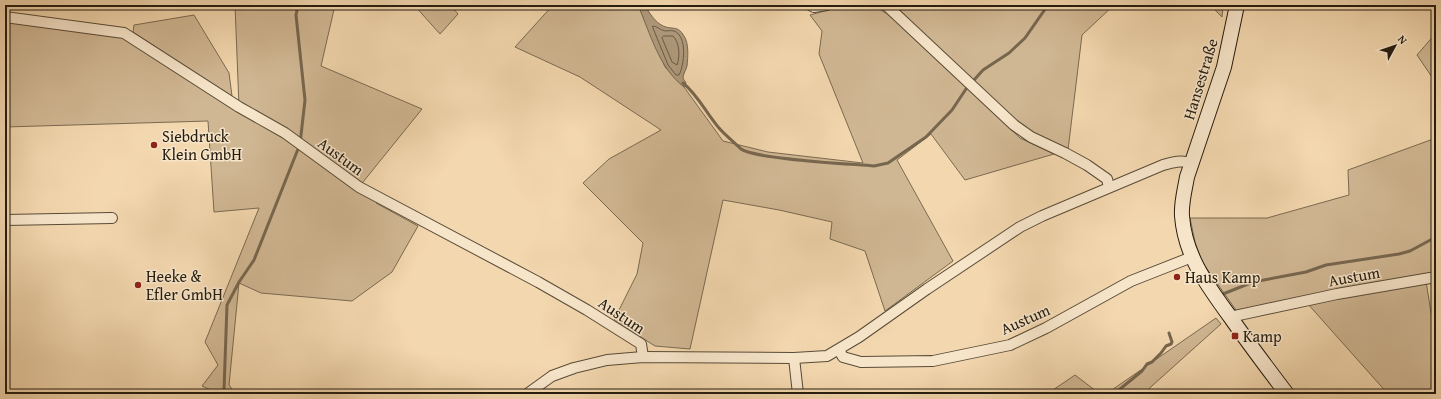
<svg xmlns="http://www.w3.org/2000/svg" width="1441" height="399" font-family="'Gentium Book Plus',serif">
<rect width="100%" height="100%" fill="#f3d7ae"/>
<filter id="stains"><feTurbulence type="fractalNoise" baseFrequency=".005" numOctaves="4"/><feColorMatrix values="0 0 0 0 .2 0 0 0 0 .09 0 0 0 0 .02 0 0 0 .5 -.17"/></filter>
<radialGradient id="worn" r=".72"><stop offset=".6" stop-color="#630" stop-opacity="0"/><stop offset="1" stop-color="#630" stop-opacity=".3"/></radialGradient>
<g fill="#d0b793" stroke="#7a6a51">
<path d="M 235,5 L 335,5 L 321,66 L 422,109 L 359,187 L 380,198 L 376,203 L 418,226 L 392,272 L 352,301 L 261,293 L 239,283 L 229,385 L 236,394 L 219,394 L 202,386 L 218,365 L 205,342 L 259,208 L 214,212 L 208,121 L 5,127 L 5,17 L 124,33 L 239,106 Z"/>
<path d="M 414,5 L 450,5 L 458,14 L 440,34 Z"/>
<path d="M 553,5 L 638,5 L 665,67 L 684,87 L 723,141 L 768,152 L 863,163 L 819,54 L 822,31 L 810,15 L 839,7 L 873,5 L 892,17 L 1020,138 L 1054,154 L 965,180 L 931,134 L 897,160 L 953,261 L 885,311 L 865,251 L 830,239 L 832,222 L 779,210 L 723,200 L 690,349 L 655,346 L 614,320 L 637,274 L 643,243 L 583,183 L 609,159 L 661,130 L 580,77 L 515,47 Z"/>
<path d="M 895,5 L 1114,5 L 1082,35 L 1068,150 L 1026,130 L 961,71 Z"/>
<path d="M 1210,5 L 1223,5 L 1222,17 Z"/>
<path d="M 194,15 L 229,73 L 232,96 L 133,32 L 134,25 Z"/>
<path d="M 1436,33 L 1436,83 L 1417,55 Z"/>
<path d="M 1436,138 L 1436,273 L 1236,310 L 1202,262 L 1195,242 L 1190,218 L 1267,218 L 1349,195 L 1348,170 Z"/>
<path d="M 1426,281 L 1436,345 L 1436,394 L 1388,394 L 1307,303 Z"/>
<path d="M 1216,318 L 1221,324 L 1143,394 L 1106,394 Z"/>
<path d="M 1075,375 L 1100,394 L 1047,394 Z"/>
</g>
<path fill="#ad9778" stroke="#77664e" d="M 638,5 L 645,5 C 649,13 655,22 663,26 C 672,30 678,25 684,36 C 689,43 688,57 687,66 C 686,70 683,74 683,78 C 683,79 686,82 686,83 L 684,87 C 659,68 650,33 638,5 Z"/>
<g fill="none" stroke-linecap="round" stroke-linejoin="round">
<g stroke="#695a44" stroke-width="1">
<path d="M 653,26 C 657,26 660,30 665,31 C 668,31 671,30 674,31 C 688,36 684,66 679,75 L 676,75 L 668,65 L 653,28 Z"/>
<path d="M 664,36 L 673,36 C 680,43 680,57 677,65 L 672,62 L 662,38 Z"/>
</g>
<g stroke="#77664e" stroke-width="3">
<path d="M 683,83 C 698,95 706,113 719,128 C 725,135 734,142 741,149 C 753,159 852,164 874,166 L 888,163 L 926,137 L 952,110 L 966,89 L 983,70 L 1009,53 L 1025,38 L 1048,5"/>
<path d="M 1223,294 L 1253,282 L 1306,272 L 1326,265 L 1399,254 L 1410,251 L 1436,237"/>
<path d="M 227,394 L 224,390 L 227,305 L 239,282 L 254,260 L 300,144 L 305,100 L 296,15 L 298,5"/>
<path d="M 1114,394 L 1142,371 L 1147,364 L 1152,362 L 1161,353 L 1166,346 L 1171,344 L 1172,342 L 1169,333"/>
</g>
<g stroke="#584b37" stroke-width="12">
<g id="street">
<path d="M 810,5 L 814,7 L 827,5"/>
<path d="M 886,5 L 1014,125 L 1031,137 L 1065,153 L 1087,165 L 1107,179 L 1109,187"/>
<path d="M 5,17 L 124,33 L 239,107 L 285,133 L 359,187 L 538,282 L 587,310 L 641,344 L 643,357"/>
<path d="M 5,220 L 112,218"/>
<path d="M 1230,317 L 1337,294 L 1436,277"/>
<path d="M 839,350 L 843,357 L 861,362 L 933,361 L 1010,345 L 1046,328 L 1131,281 L 1192,257"/>
<path d="M 794,358 L 798,394"/>
<path d="M 527,394 L 552,376 L 574,368 L 607,360 L 643,357 L 794,358 L 827,356 L 859,337 L 927,289 L 1020,227 L 1042,216 L 1163,165 C 1173,162 1181,160 1191,163"/>
</g>
</g>
<g stroke="#251c0f" stroke-width="16">
<path id="secondary" d="M 1237,5 L 1224,67 L 1187,177 C 1185,189 1181,203 1182,216 C 1185,257 1208,286 1231,318 C 1249,344 1268,369 1287,394"/>
</g>
<use href="#street" stroke="#f7e5ca" stroke-width="10"/>
<use href="#secondary" stroke="#f7e5ca" stroke-width="14"/>
</g>
<g fill="#8f2418" stroke="#f7e5ca" stroke-width="1.5">
<circle cx="154" cy="145" r="4"/>
<circle cx="1177" cy="277" r="4"/>
<circle cx="138" cy="285" r="4"/>
<rect x="1231" y="332" width="8" height="8" rx="2"/>
</g>
<g text-anchor="middle" dominant-baseline="central" stroke-width="3" stroke-linejoin="round" paint-order="stroke">
<g font-size="16" fill="#251c0f" stroke="#f7e5ca">
<text transform="translate(1200 79) rotate(-73)">Hansestraße</text>
<text transform="translate(341 156) rotate(36)">Austum</text>
<text transform="translate(1354 276) rotate(-10)">Austum</text>
<text transform="translate(622 315) rotate(34)">Austum</text>
<text transform="translate(1025 319) rotate(-24)">Austum</text>
</g>
<g font-size="16" fill="#251c0f" stroke="#f7e5ca" text-anchor="start">
<text x="162" y="136">Siebdruck<tspan x="162" dy="18">Klein GmbH</tspan></text>
<text x="146" y="276">Heeke &amp;<tspan x="146" dy="18">Efler GmbH</tspan></text>
<text x="1185" y="277">Haus Kamp</text>
<text x="1243" y="336">Kamp</text>
</g>
</g>
<rect width="1441" height="399" fill="none" stroke="#f3d7ae" stroke-width="20"/>
<rect x="6" y="6" width="1429" height="387" fill="none" stroke="#251c0f" stroke-width="2"/>
<rect x="10" y="10" width="1421" height="379" fill="none" stroke="#251c0f"/>
<g transform="translate(1395 46) rotate(50)" stroke="#f7e5ca" stroke-width="3" paint-order="stroke">
<path d="M0-3L7 15L0 10L-7 15Z" fill="#251c0f"/>
<text y="-6" font-size="11" font-weight="bold" text-anchor="middle" fill="#251c0f">N</text>
</g>
<rect width="100%" height="100%" filter="url(#stains)"/>
<rect width="100%" height="100%" fill="url(#worn)"/>
</svg>
